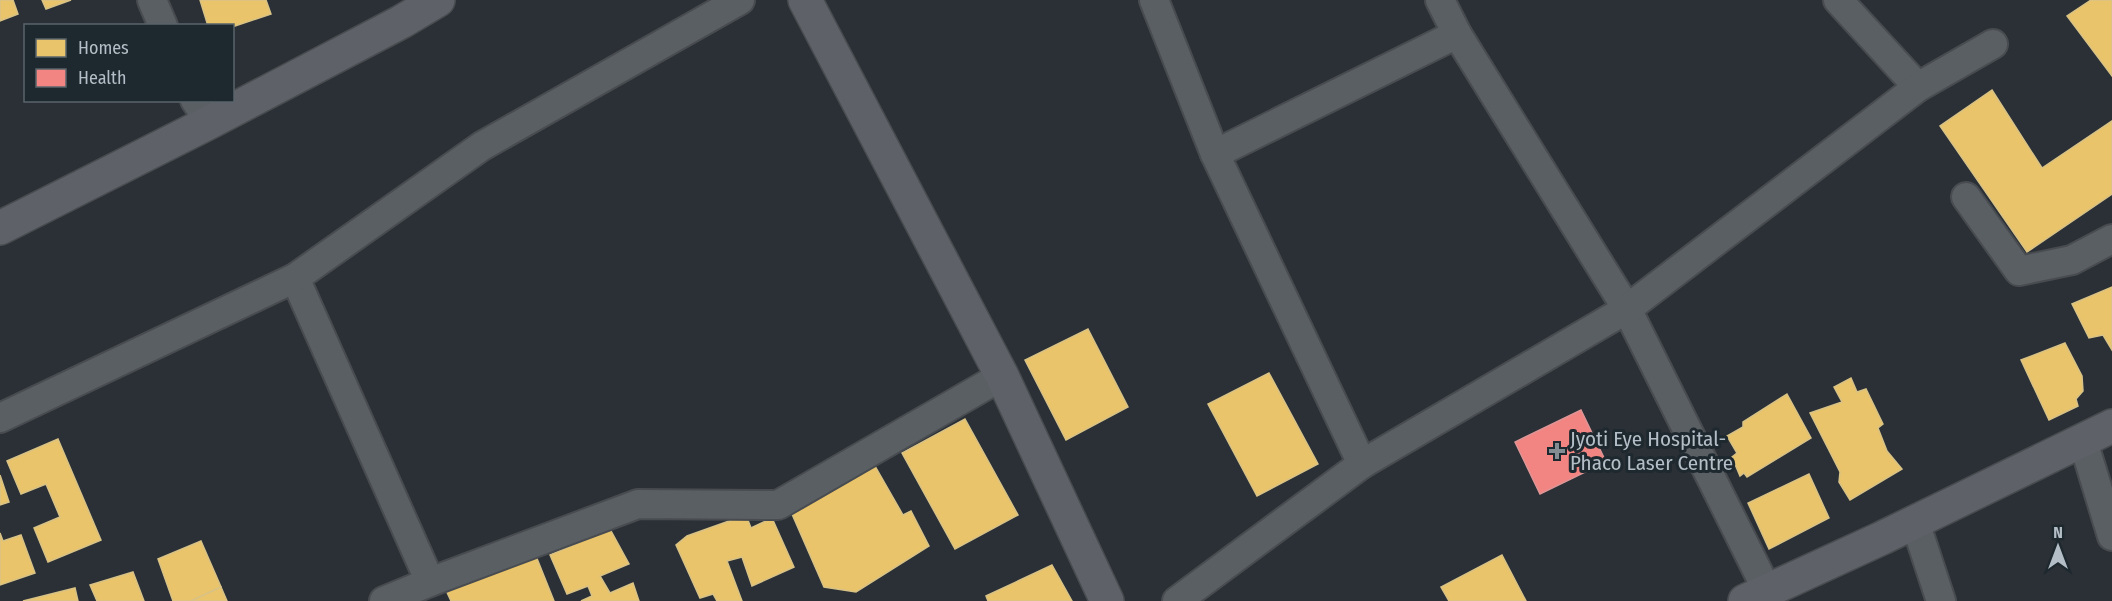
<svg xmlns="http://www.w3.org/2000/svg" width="2112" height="601" font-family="'Fira Sans Condensed',sans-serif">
<rect width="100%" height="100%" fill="#2a3035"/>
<g fill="#e9c46a" stroke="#d9c286" stroke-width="1.5">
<path d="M 0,0 L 13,0 L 18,14 L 0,21 Z"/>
<path d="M 42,0 L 71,0 L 46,9 Z"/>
<path d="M 200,0 L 266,0 L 271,14 L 232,27 L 208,26 Z"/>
<path d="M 2091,0 L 2112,0 L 2112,76 L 2067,16 Z"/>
<path d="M 1992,90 L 2042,168 L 2112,121 L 2112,194 L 2027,252 L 1940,126 Z"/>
<path d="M 2112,287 L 2112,350 L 2103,335 L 2089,338 L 2072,304 Z"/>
<path d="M 1088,329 L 1128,407 L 1066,440 L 1025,360 Z"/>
<path d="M 2065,343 L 2082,376 L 2083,391 L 2076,399 L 2078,406 L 2049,420 L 2021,360 Z"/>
<path d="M 1269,373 L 1318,464 L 1257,496 L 1208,404 Z"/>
<path d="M 1851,378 L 1857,392 L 1866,389 L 1883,424 L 1878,428 L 1887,451 L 1902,469 L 1850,500 L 1839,482 L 1840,472 L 1810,413 L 1842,402 L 1834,387 Z"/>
<path d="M 1787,394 L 1811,438 L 1747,477 L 1744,473 L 1740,476 L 1732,457 L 1737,453 L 1727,436 L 1743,427 L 1743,422 Z"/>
<path d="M 965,419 L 1018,515 L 955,549 L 902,453 Z"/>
<path d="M 58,439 L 101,540 L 48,562 L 34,528 L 60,517 L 46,484 L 21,494 L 7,461 Z"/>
<path d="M 875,466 L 903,515 L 911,511 L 929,546 L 856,592 L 824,587 L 792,514 Z"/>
<path d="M 1809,474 L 1829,518 L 1769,549 L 1748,503 Z"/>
<path d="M 0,475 L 9,502 L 0,505 Z"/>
<path d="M 746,515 L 751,528 L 772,518 L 794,567 L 752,586 L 742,557 L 727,561 L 742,601 L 717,601 L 713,594 L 700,598 L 676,545 L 687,536 Z"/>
<path d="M 610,529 L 629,564 L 600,576 L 610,593 L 633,583 L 639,601 L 581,601 L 592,596 L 588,586 L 567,594 L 550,555 Z"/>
<path d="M 0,533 L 3,541 L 21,535 L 35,573 L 0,585 Z"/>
<path d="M 201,541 L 221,587 L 191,601 L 173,601 L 158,559 Z"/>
<path d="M 534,551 L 554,601 L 451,601 L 444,586 Z"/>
<path d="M 1502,555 L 1526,601 L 1449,601 L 1441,587 Z"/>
<path d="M 1052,565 L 1072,601 L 988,601 L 986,596 Z"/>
<path d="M 133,572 L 144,601 L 97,601 L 90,585 Z"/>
<path d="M 221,587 L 227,601 L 191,601 Z"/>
<path d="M 75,588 L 78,601 L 23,601 Z"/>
</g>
<path fill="#f28482" stroke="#df9596" stroke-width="1.5" d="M 1581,410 L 1606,462 L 1540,494 L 1515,442 Z"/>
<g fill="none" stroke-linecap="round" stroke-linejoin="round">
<g stroke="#484c50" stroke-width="32">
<g id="street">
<path d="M 152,0 L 163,26"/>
<path d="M 1154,0 L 1215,154 L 1362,464"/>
<path d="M 1440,0 L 1457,34 L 1627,309 L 1767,590"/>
<path d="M 1838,0 L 1918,87"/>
<path d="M 195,100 L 210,122"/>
<path d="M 1215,154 L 1457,34"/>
<path d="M 1966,197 L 2019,271 L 2072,260 L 2112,239"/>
<path d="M 295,278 L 430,582 L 384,601"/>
<path d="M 0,418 L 295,278 L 482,146 L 740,0"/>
<path d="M 2083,441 L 2112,536"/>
<path d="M 1915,522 L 1941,601"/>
<path d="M 430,582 L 638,504 L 778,505 L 1002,376"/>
<path d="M 1177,601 L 1362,464 L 1627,309 L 1918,87 L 1993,44"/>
</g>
</g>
<g stroke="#484c50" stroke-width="36">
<g id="secondary">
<path d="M 805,0 L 1002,376 L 1107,601"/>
<path d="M 0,228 L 210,122 L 401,22 L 438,0"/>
<path d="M 1745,601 L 1882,538 L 2112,426"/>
</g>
</g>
<use href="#street" stroke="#5a5f63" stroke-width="28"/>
<use href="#secondary" stroke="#5e6268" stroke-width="33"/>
</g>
<path fill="#848c93" stroke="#1e282f" stroke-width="2" d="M1554 442h6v6h6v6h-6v6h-6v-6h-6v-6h6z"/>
<g text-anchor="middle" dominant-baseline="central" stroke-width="6" stroke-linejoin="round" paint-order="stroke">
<g font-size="21" fill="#b4bec6" stroke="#1e282f" text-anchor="start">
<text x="1570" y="439">Jyoti Eye Hospital-<tspan x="1570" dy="24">Phaco Laser Centre</tspan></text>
</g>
</g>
<rect x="24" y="24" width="210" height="78" fill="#1e282f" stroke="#5a646b" stroke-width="1.5"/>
<rect x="36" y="39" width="30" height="18" fill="#e9c46a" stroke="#5a646b" stroke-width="1.5"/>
<text x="78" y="54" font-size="18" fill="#b4bec6">Homes</text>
<rect x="36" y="69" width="30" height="18" fill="#f28482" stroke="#5a646b" stroke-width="1.5"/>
<text x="78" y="84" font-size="18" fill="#b4bec6">Health</text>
<g transform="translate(2058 547)" stroke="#1e282f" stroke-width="4.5" paint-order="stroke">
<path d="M0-4.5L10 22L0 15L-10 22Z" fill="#b4bec6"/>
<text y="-9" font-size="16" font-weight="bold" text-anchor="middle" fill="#b4bec6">N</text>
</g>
</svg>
